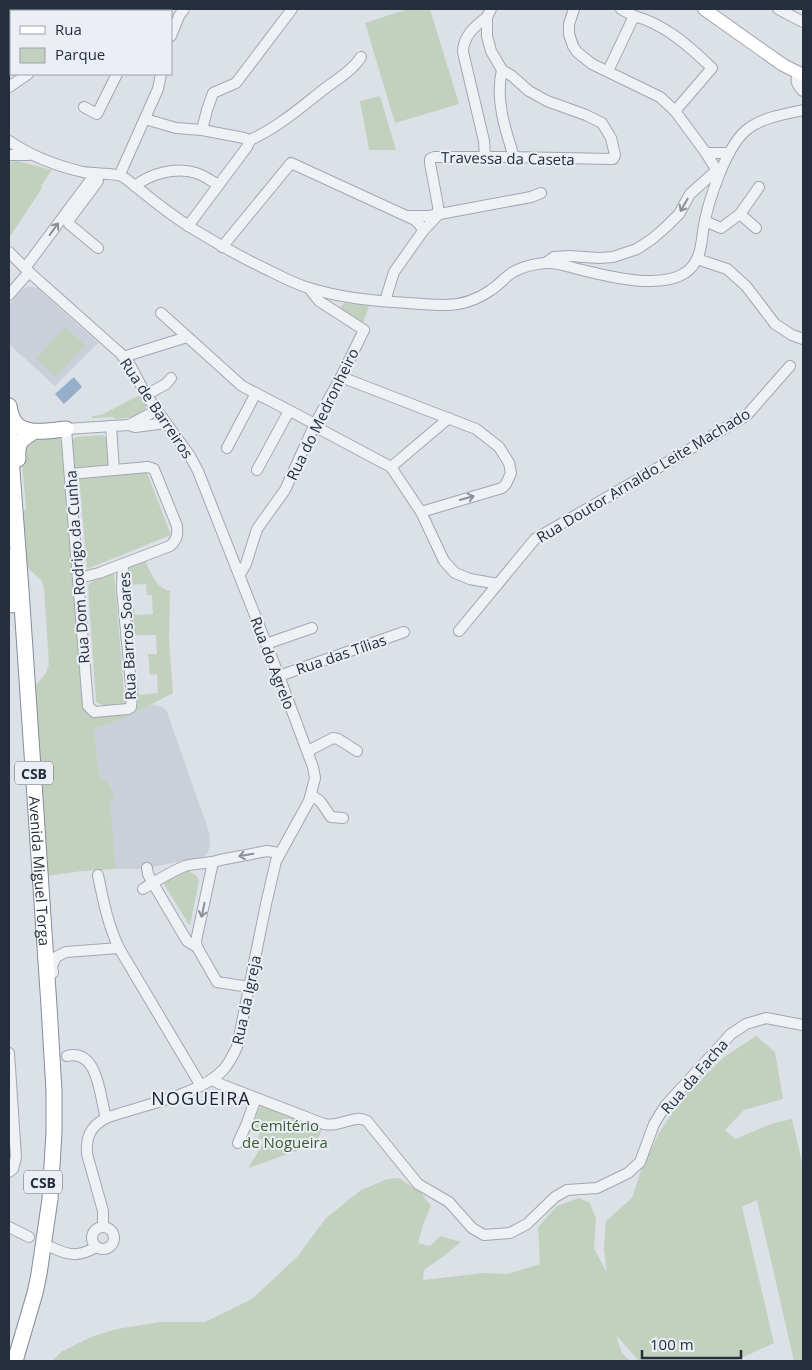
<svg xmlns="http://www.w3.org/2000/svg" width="812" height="1370" font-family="'Open Sans',sans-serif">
<rect width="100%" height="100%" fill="#dce0e7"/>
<g fill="#cacfd9">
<path d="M 29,286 L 37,288 L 98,343 L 55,386 L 9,344 L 9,305 L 22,290 Z"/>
<path d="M 149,704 L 163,707 L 167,712 L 209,832 L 210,841 L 209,850 L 206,855 L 203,857 L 147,868 L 135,869 L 116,869 L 110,799 L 104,781 L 99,775 L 94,729 L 125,718 Z"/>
</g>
<g fill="#c2d1bd">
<path d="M 408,9 L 430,9 L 459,104 L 395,123 L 365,23 Z"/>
<path d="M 380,96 L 396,150 L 369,150 L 360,101 Z"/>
<path d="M 17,161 L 52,170 L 41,186 L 42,188 L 9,238 L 9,162 Z"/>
<path d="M 344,303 L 369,306 L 363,323 L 340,308 Z"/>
<path d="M 65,327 L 85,345 L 56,377 L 36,359 Z"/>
<path d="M 140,395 L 146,402 C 148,419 125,418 114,419 L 113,417 L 92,418 L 92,416 L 101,415 Z"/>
<path d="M 103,435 L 107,439 L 109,465 L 73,468 L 72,441 L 75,437 Z"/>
<path d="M 58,438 L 61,440 L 83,702 L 89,714 L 132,711 L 136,707 L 135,681 L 138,681 L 139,695 L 158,693 L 157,674 L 150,675 L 148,654 L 157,654 L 156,635 L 131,635 L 130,609 L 134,608 L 135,615 L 153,614 L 152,595 L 147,595 L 146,584 L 128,585 L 127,568 L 128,566 L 145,560 C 150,572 156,588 170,591 L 169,641 L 173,693 L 125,718 L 94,729 L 99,775 L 110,786 L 115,797 L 110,799 L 116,869 L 82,871 L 47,876 L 35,686 L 46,673 L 49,664 L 44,588 L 41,580 L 27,567 L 23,513 L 26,508 L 21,453 L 29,441 Z"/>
<path d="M 146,470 L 171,535 L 87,569 L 79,477 Z"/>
<path d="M 114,572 L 125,704 L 105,706 L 96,702 L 88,586 L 90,583 Z"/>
<path d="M 183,870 C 191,871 196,874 199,880 L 190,926 L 162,881 Z"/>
<path d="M 756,1036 L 775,1052 L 783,1099 L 744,1110 L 725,1130 L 735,1139 L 774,1123 L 792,1119 L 803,1167 L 803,1361 L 794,1361 L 757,1200 L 742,1207 L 774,1343 L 735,1361 L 639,1361 L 616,1335 L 622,1353 L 630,1361 L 52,1361 L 61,1352 L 91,1337 L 117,1329 L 160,1322 L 205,1322 L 252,1299 L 297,1257 L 326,1218 L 361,1190 L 388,1179 L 399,1178 L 421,1193 L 431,1206 L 424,1222 L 418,1243 L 430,1246 L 440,1236 L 461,1242 L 445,1255 L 424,1270 L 423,1280 L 484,1273 L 508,1274 L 540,1264 L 538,1227 L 557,1206 L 579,1198 L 590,1203 L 596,1219 L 594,1248 L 607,1273 L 604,1249 L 606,1221 L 632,1198 L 642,1168 L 659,1133 L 682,1098 L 724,1057 Z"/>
<path d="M 262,1102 L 323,1127 L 316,1144 L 248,1168 L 265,1141 L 258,1138 L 261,1129 L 252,1126 Z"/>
</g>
<path fill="#95aec9" d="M 74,377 L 82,387 L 64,404 L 55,394 Z"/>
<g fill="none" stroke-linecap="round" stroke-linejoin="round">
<g stroke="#a1a7b1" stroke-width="12">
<g id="minor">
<path d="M 574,9 L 569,24 L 569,34 L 573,46 L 577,52 L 592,64 L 660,97 L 675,111 L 706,153 L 719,174"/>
<path d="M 621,9 L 634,16"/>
<path d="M 778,9 L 803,22"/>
<path d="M 38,11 L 42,9"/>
<path d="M 108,11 L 111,9"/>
<path d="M 9,28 L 11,27"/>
<path d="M 171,36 L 179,16 L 184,9"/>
<path d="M 502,70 C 495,99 505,129 514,157"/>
<path d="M 608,71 L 634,16 C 665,24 690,47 712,68 L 675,111"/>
<path d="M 798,74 C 795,81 797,85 803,91"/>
<path d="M 9,87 L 28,74"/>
<path d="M 84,107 L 97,114 L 117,74"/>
<path d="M 145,119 L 176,128 L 202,130 L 244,138 L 250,140"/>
<path d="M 202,130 L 207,110 L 213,93 L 236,83 L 292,9"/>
<path d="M 9,141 C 31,156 57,166 83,172 C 93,174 115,173 121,176 C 128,179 134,186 140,190 C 156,203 173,216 190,227 C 216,243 242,258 270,271 C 282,277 295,284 309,288 C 341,298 374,301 408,303 C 420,304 433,305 446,305 C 462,305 478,299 491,290 C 499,285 505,277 513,272 C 522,267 534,264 545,263 C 556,262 567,266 578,269 C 606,276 659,290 685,273 C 700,263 701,247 703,231 C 707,204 726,144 749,128 C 764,117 786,114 803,110"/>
<path d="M 706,153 L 729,153"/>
<path d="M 9,155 L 29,155"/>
<path d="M 485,157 L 484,141 L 463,52 C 463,36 475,26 487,17"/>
<path d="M 120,174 L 158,89 L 161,74"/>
<path d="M 98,181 L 69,220 L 69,224 L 98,248"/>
<path d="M 135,186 C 151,173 176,167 196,173 C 204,175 211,181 218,185"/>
<path d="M 740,214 L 759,187"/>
<path d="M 438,215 L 438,206 L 430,163 L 430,159 L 434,157 L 503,157 L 613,159 L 615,155 L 611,138 L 602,123 L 586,115 L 547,101 L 529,91 L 512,76 L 502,70 L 491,51 L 487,36 L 487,17 L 491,9"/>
<path d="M 409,216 L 429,216 L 531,197 L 541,193"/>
<path d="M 705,221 L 721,228 L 740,214 L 756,228"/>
<path d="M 188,226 L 247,147 L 250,140 C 277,128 300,108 323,90 C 336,80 352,71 361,57"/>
<path d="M 222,247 L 291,163 L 415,220 L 420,225 L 423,231"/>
<path d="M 9,252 L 29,272 L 120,353 L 129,363 L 146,395 L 190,456 L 198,471 L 279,676 L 313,767 L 315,778 L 309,801 L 276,861 L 266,904 L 237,1047 C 233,1055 229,1064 223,1070 C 200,1095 138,1106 106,1118 C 90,1127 86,1136 87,1154 L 103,1211 L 103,1227"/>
<path d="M 697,259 L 727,269 L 746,286 L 775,324 L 792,335 L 803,339"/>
<path d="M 547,262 L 554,257 L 570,256 L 599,258 L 613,257 L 637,249 L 652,239 L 667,226 L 679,214 L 690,194 L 717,170"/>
<path d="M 25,268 L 95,174"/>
<path d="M 9,295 L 29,272"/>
<path d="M 385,301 L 394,272 L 423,231 L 438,215"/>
<path d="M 161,313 L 242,386 L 315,424"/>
<path d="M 123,357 L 187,337"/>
<path d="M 341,377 L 476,429 L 499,447 L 509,463 L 511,473 L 506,484 L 502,488 L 421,512"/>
<path d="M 146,395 L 166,384 L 171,378"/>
<path d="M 129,425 L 157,410"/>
<path d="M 111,426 L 114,470"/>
<path d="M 314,426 L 391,467 L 421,512 L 444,561 L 455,573 L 470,579 L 498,584"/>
<path d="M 227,448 L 256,393"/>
<path d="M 391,467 L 449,418"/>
<path d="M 257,470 L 289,411"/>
<path d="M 70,474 L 148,467 L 154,469 L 177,526 C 178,535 177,540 170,546 L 99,573 L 79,578"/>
<path d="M 123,564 L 122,589 L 125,621 L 132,695 L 131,707 L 128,709 L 94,712 L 88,706 L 66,429 L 129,425 L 135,427 L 166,423"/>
<path d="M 240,574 L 246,564 L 257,529 L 285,490 L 314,426 L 341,377 L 364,330 L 319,301 L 309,288"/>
<path d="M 459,631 L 535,539 L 680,455 L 747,415 L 790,366"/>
<path d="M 266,644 L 312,628"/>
<path d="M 279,676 L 404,632"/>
<path d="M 308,751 L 333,738 L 338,739 L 357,751"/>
<path d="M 311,795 L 320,801 L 331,817 L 343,818"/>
<path d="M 213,862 L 196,941 L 197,947 L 217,982 L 249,987"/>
<path d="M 147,868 L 148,874 L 151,880 L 187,941 L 197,947"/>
<path d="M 98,875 C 103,900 108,925 119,948"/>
<path d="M 143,889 C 156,881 170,872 185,866 C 196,863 209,864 220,860 L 267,851 L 279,853"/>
<path d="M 53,973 L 52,966 L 56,957 L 66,952 L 119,948 L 201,1086"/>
<path d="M 9,1053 L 16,1157 L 13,1169 L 9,1172"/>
<path d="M 67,1056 C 99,1048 100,1099 106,1118"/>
<path d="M 212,1080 L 220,1084 L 324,1124 C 329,1125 334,1125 340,1123 C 350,1121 357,1116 367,1121 L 418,1184 L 449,1202 L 472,1228 L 484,1235 L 510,1233 L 527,1224 L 555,1197 L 567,1190 L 597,1188 L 628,1173 L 640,1162 L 654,1124 L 665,1106 L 731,1034 L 746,1024 L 766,1018 L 803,1025"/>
<path d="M 238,1143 L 247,1123 L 256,1098"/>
<path d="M 9,1227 L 29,1237"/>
<circle cx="103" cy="1238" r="11"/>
<path d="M 51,1247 C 69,1256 79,1257 96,1247"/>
</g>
</g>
<g stroke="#9ba4b3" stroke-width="14">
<path id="major" d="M 704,9 L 783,65 L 803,75"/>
</g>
<g stroke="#838d9e" stroke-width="17">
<g id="highway">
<path d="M 9,406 C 10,411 11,417 14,421 C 23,437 52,430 66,429"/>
<path id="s1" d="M 9,431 L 21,590 L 49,1006 L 54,1091 L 54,1132 L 50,1199 L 39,1274 L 35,1293 L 15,1361"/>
<path d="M 18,459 C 17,443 20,440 33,432"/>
<path d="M 9,557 L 12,605"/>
</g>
</g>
<use href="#minor" stroke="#eff1f5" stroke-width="10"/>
<use href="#major" stroke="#fff" stroke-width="12"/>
<use href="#highway" stroke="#fff" stroke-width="15"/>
</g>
<defs><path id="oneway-shaft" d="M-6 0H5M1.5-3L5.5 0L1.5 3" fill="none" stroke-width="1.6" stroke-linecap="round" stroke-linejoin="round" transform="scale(1.25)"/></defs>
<g stroke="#8a9099">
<use href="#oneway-shaft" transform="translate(684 205) rotate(120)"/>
<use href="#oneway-shaft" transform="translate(54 229) rotate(-54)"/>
<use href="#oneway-shaft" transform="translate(467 498) rotate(-16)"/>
<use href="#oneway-shaft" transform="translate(246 855) rotate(170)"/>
<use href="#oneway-shaft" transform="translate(203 910) rotate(102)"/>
</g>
<g text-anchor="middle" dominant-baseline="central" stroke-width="4" stroke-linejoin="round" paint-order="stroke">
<g fill="#ebeff5" stroke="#606874" stroke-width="1">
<rect x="15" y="761.5" width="38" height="23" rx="4"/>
<rect x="24" y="1170.5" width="38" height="23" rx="4"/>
</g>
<g font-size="14" font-weight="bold" fill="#252e3d">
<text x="34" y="773">CSB</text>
<text x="43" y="1182">CSB</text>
</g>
<g font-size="15" fill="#252e3d" stroke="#ebeff5">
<text transform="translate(508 158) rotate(1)">Travessa da Caseta</text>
<text transform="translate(157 408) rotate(56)">Rua de Barreiros</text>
<text transform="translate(322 414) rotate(-64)">Rua do Medronheiro</text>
<text transform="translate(643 475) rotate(-31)">Rua Doutor Arnaldo Leite Machado</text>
<text transform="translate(77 567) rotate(-94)">Rua Dom Rodrigo da Cunha</text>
<text transform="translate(127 636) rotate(-93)">Rua Barros Soares</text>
<text transform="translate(341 654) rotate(-19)">Rua das Tílias</text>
<text transform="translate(273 663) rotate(69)">Rua do Agrelo</text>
<text stroke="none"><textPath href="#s1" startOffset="441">Avenida Miguel Torga</textPath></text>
<text transform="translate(246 1000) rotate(-78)">Rua da Igreja</text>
<text transform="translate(694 1076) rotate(-49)">Rua da Facha</text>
</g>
<g font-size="15" fill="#395a32" stroke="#ebeff5">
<text x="285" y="1125">Cemitério<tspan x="285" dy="17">de Nogueira</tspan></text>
</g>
<g font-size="18" letter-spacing="1" fill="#181f2e" stroke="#ebeff5">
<text x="201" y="1098">NOGUEIRA</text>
</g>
</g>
<rect width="812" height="1370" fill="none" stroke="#252e3d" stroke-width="20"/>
<rect x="10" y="10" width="162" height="65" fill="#ebeff5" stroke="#9ca2ab"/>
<rect x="20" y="26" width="25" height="8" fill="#ffffff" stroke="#9ca2ab"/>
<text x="55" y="35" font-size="15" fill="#252e3d">Rua</text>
<rect x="20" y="48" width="25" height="15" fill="#c2d1bd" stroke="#9ca2ab"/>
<text x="55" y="60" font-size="15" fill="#252e3d">Parque</text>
<path d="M642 1350v8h99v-8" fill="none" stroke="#252e3d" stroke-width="2.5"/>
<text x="650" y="1350" font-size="15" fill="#252e3d" stroke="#ebeff5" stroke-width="4" paint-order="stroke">100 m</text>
</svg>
